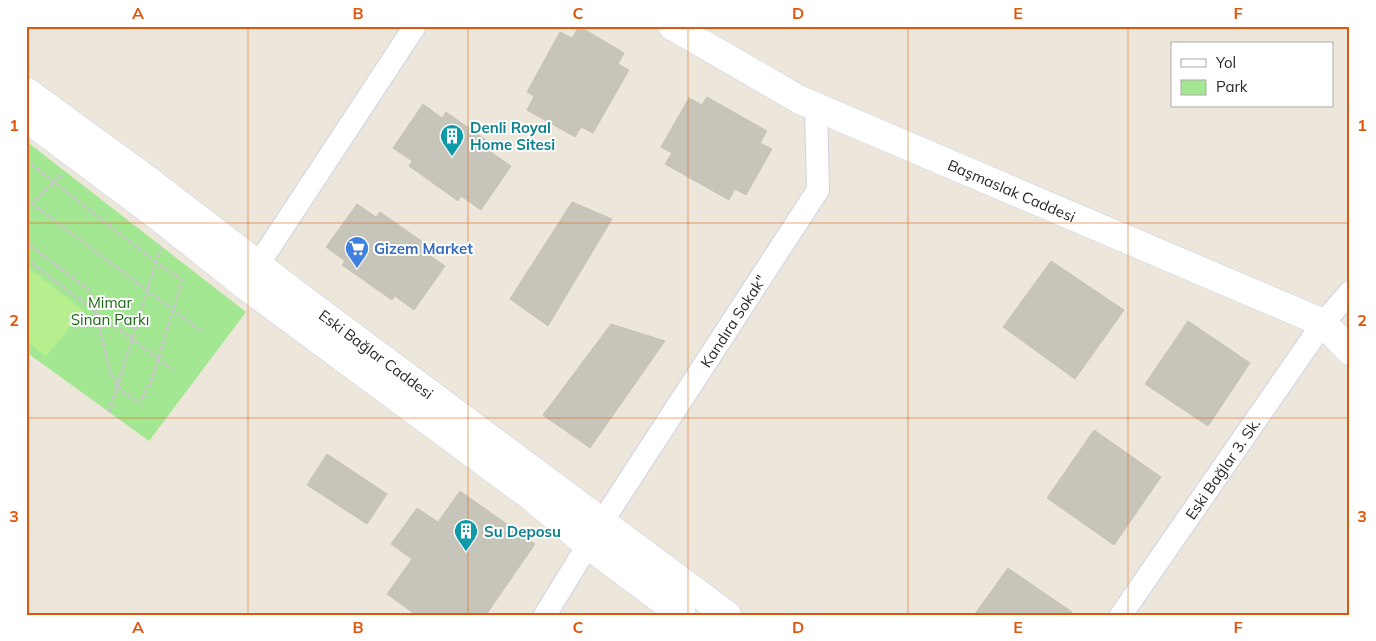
<svg xmlns="http://www.w3.org/2000/svg" width="1376" height="641" font-family="Mulish,sans-serif">
<rect width="100%" height="100%" fill="#ece7da"/>
<path fill="#a3e793" d="M 26,141 L 246,312 L 149,441 L 26,352 Z"/>
<path fill="#b7ef8e" d="M 26,266 L 83,310 L 46,357 L 26,341 Z"/>
<g fill="#c7c5b9" stroke="#c8c3b4">
<path d="M 579,26 L 624,53 L 618,64 L 629,70 L 593,133 L 581,127 L 575,137 L 527,110 L 534,96 L 527,92 L 560,32 L 572,38 Z"/>
<path d="M 707,97 L 767,131 L 760,143 L 772,149 L 746,195 L 735,189 L 729,200 L 665,164 L 672,153 L 661,147 L 689,98 L 702,105 Z"/>
<path d="M 423,104 L 442,118 L 446,112 L 496,147 L 492,153 L 511,166 L 481,210 L 461,196 L 458,201 L 409,166 L 412,161 L 393,148 Z"/>
<path d="M 572,202 L 612,219 L 548,326 L 510,299 Z"/>
<path d="M 357,204 L 376,217 L 380,212 L 430,247 L 426,253 L 445,266 L 414,310 L 395,296 L 392,300 L 342,265 L 345,261 L 326,247 Z"/>
<path d="M 1051,261 L 1124,310 L 1075,379 L 1003,327 Z"/>
<path d="M 1188,321 L 1250,363 L 1208,426 L 1145,384 Z"/>
<path d="M 611,324 L 665,341 L 590,448 L 543,415 Z"/>
<path d="M 1094,430 L 1161,477 L 1114,545 L 1047,498 Z"/>
<path d="M 327,454 L 387,494 L 367,524 L 307,485 Z"/>
<path d="M 460,491 L 535,544 L 486,615 L 416,615 L 387,594 L 412,559 L 391,544 L 417,508 L 438,522 Z"/>
<path d="M 1008,568 L 1072,612 L 1070,615 L 974,615 Z"/>
</g>
<g fill="none" stroke-linecap="round" stroke-linejoin="round">
<g stroke="#cfd0e3" stroke-width="24">
<g id="minor">
<path d="M 258,265 L 415,26"/>
<path id="s1" d="M 545,615 L 602,522 L 818,190 L 816,107"/>
<path id="s2" d="M 1121,615 L 1323,323 L 1350,292"/>
</g>
</g>
<g stroke="#cfd0e3" stroke-width="29">
<g id="tertiary">
<path id="s3" d="M 672,26 L 800,100 L 1323,323 L 1350,351"/>
<path id="s4" d="M 26,91 L 148,180 L 296,294 L 727,615"/>
<path d="M 26,118 L 159,217 L 247,287 L 533,498 L 588,545 L 682,615"/>
</g>
</g>
<g stroke="#c7c7c7" stroke-width="3" stroke-dasharray="4 2.5" stroke-linecap="butt">
<path d="M 26,160 L 156,262 L 182,280 L 153,377 L 140,403 L 122,392 L 110,371 L 90,291 L 26,242"/>
<path d="M 26,199 L 201,331"/>
<path d="M 26,209 L 63,174"/>
<path d="M 26,259 L 173,370"/>
<path d="M 109,412 L 161,247"/>
</g>
<use href="#minor" stroke="#fff" stroke-width="22"/>
<use href="#tertiary" stroke="#fff" stroke-width="28"/>
</g>
<path fill="none" stroke="#de570d" stroke-width="1" stroke-opacity="0.55" d="M 248,26 L 248,615M 468,26 L 468,615M 688,26 L 688,615M 908,26 L 908,615M 1128,26 L 1128,615M 26,223 L 1350,223M 26,418 L 1350,418"/>
<defs>
<g id="building-pin" transform="scale(1.25)"><path d="M0 17L-7.5 6A9.5 9.5 0 1 1 7.5 6Z" fill="#0f9aa8" stroke="#fff"/><path d="M-4-6H4V6H1V3H-1V6H-4ZM-2.5-4.3h1.7v1.8h-1.7ZM.8-4.3h1.7v1.8H.8ZM-2.5-1h1.7V.8h-1.7ZM.8-1h1.7V.8H.8Z" fill="#fff"/></g>
<g id="supermarket-pin" transform="scale(1.25)"><path d="M0 17L-7.5 6A9.5 9.5 0 1 1 7.5 6Z" fill="#3f7fe0" stroke="#fff"/><path d="M-6-5.5h2.5l.6 2H6L4.5 2H-2.5L-4.4-4H-6ZM-1.5 3.2a1.3 1.3 0 1 0 .1 0ZM3 3.2a1.3 1.3 0 1 0 .1 0Z" fill="#fff"/></g>
</defs>
<g fill-rule="evenodd">
<use href="#building-pin" x="452" y="136"/>
<use href="#supermarket-pin" x="357" y="248"/>
<use href="#building-pin" x="466" y="531"/>
</g>
<g text-anchor="middle" dominant-baseline="central" stroke-width="4" stroke-linejoin="round" paint-order="stroke">
<g font-size="15" font-weight="bold" fill="#0d838f" stroke="#fff" text-anchor="start">
<text x="470" y="127">Denli Royal<tspan x="470" dy="17">Home Sitesi</tspan></text>
<text x="484" y="531">Su Deposu</text>
</g>
<g font-size="15" fill="#292929" stroke="#fff">
<text stroke="none"><textPath href="#s3" startOffset="378">Başmaslak Caddesi</textPath></text>
<text stroke="none"><textPath href="#s1" startOffset="349">Kandıra Sokak"</textPath></text>
<text stroke="none"><textPath href="#s4" startOffset="438">Eski Bağlar Caddesi</textPath></text>
<text stroke="none"><textPath href="#s2" startOffset="178">Eski Bağlar 3. Sk.</textPath></text>
</g>
<g font-size="15" font-weight="bold" fill="#366cbe" stroke="#fff" text-anchor="start">
<text x="374" y="248">Gizem Market</text>
</g>
<g font-size="15" fill="#1b6a15" stroke="#fff">
<text x="110" y="302">Mimar<tspan x="110" dy="17">Sinan Parkı</tspan></text>
</g>
</g>
<rect width="1376" height="641" fill="none" stroke="#ffffff" stroke-width="55"/>
<rect x="1171" y="42" width="162" height="65" fill="#ffffff" stroke="#a9a9a9"/>
<rect x="1181" y="59" width="25" height="8" fill="#ffffff" stroke="#a9a9a9"/>
<text x="1216" y="68" font-size="15" fill="#292929">Yol</text>
<rect x="1181" y="80" width="25" height="15" fill="#a3e793" stroke="#a9a9a9"/>
<text x="1216" y="92" font-size="15" fill="#292929">Park</text>
<rect x="28" y="28" width="1320" height="586" fill="none" stroke="#de570d" stroke-width="2"/>
<g font-size="16" text-anchor="middle" font-weight="bold" fill="#de570d">
<text x="138" y="19">A</text>
<text x="358" y="19">B</text>
<text x="578" y="19">C</text>
<text x="798" y="19">D</text>
<text x="1018" y="19">E</text>
<text x="1238" y="19">F</text>
<text x="14" y="131">1</text>
<text x="1362" y="131">1</text>
<text x="14" y="326">2</text>
<text x="1362" y="326">2</text>
<text x="14" y="522">3</text>
<text x="1362" y="522">3</text>
<text x="138" y="633">A</text>
<text x="358" y="633">B</text>
<text x="578" y="633">C</text>
<text x="798" y="633">D</text>
<text x="1018" y="633">E</text>
<text x="1238" y="633">F</text>
</g>
</svg>
